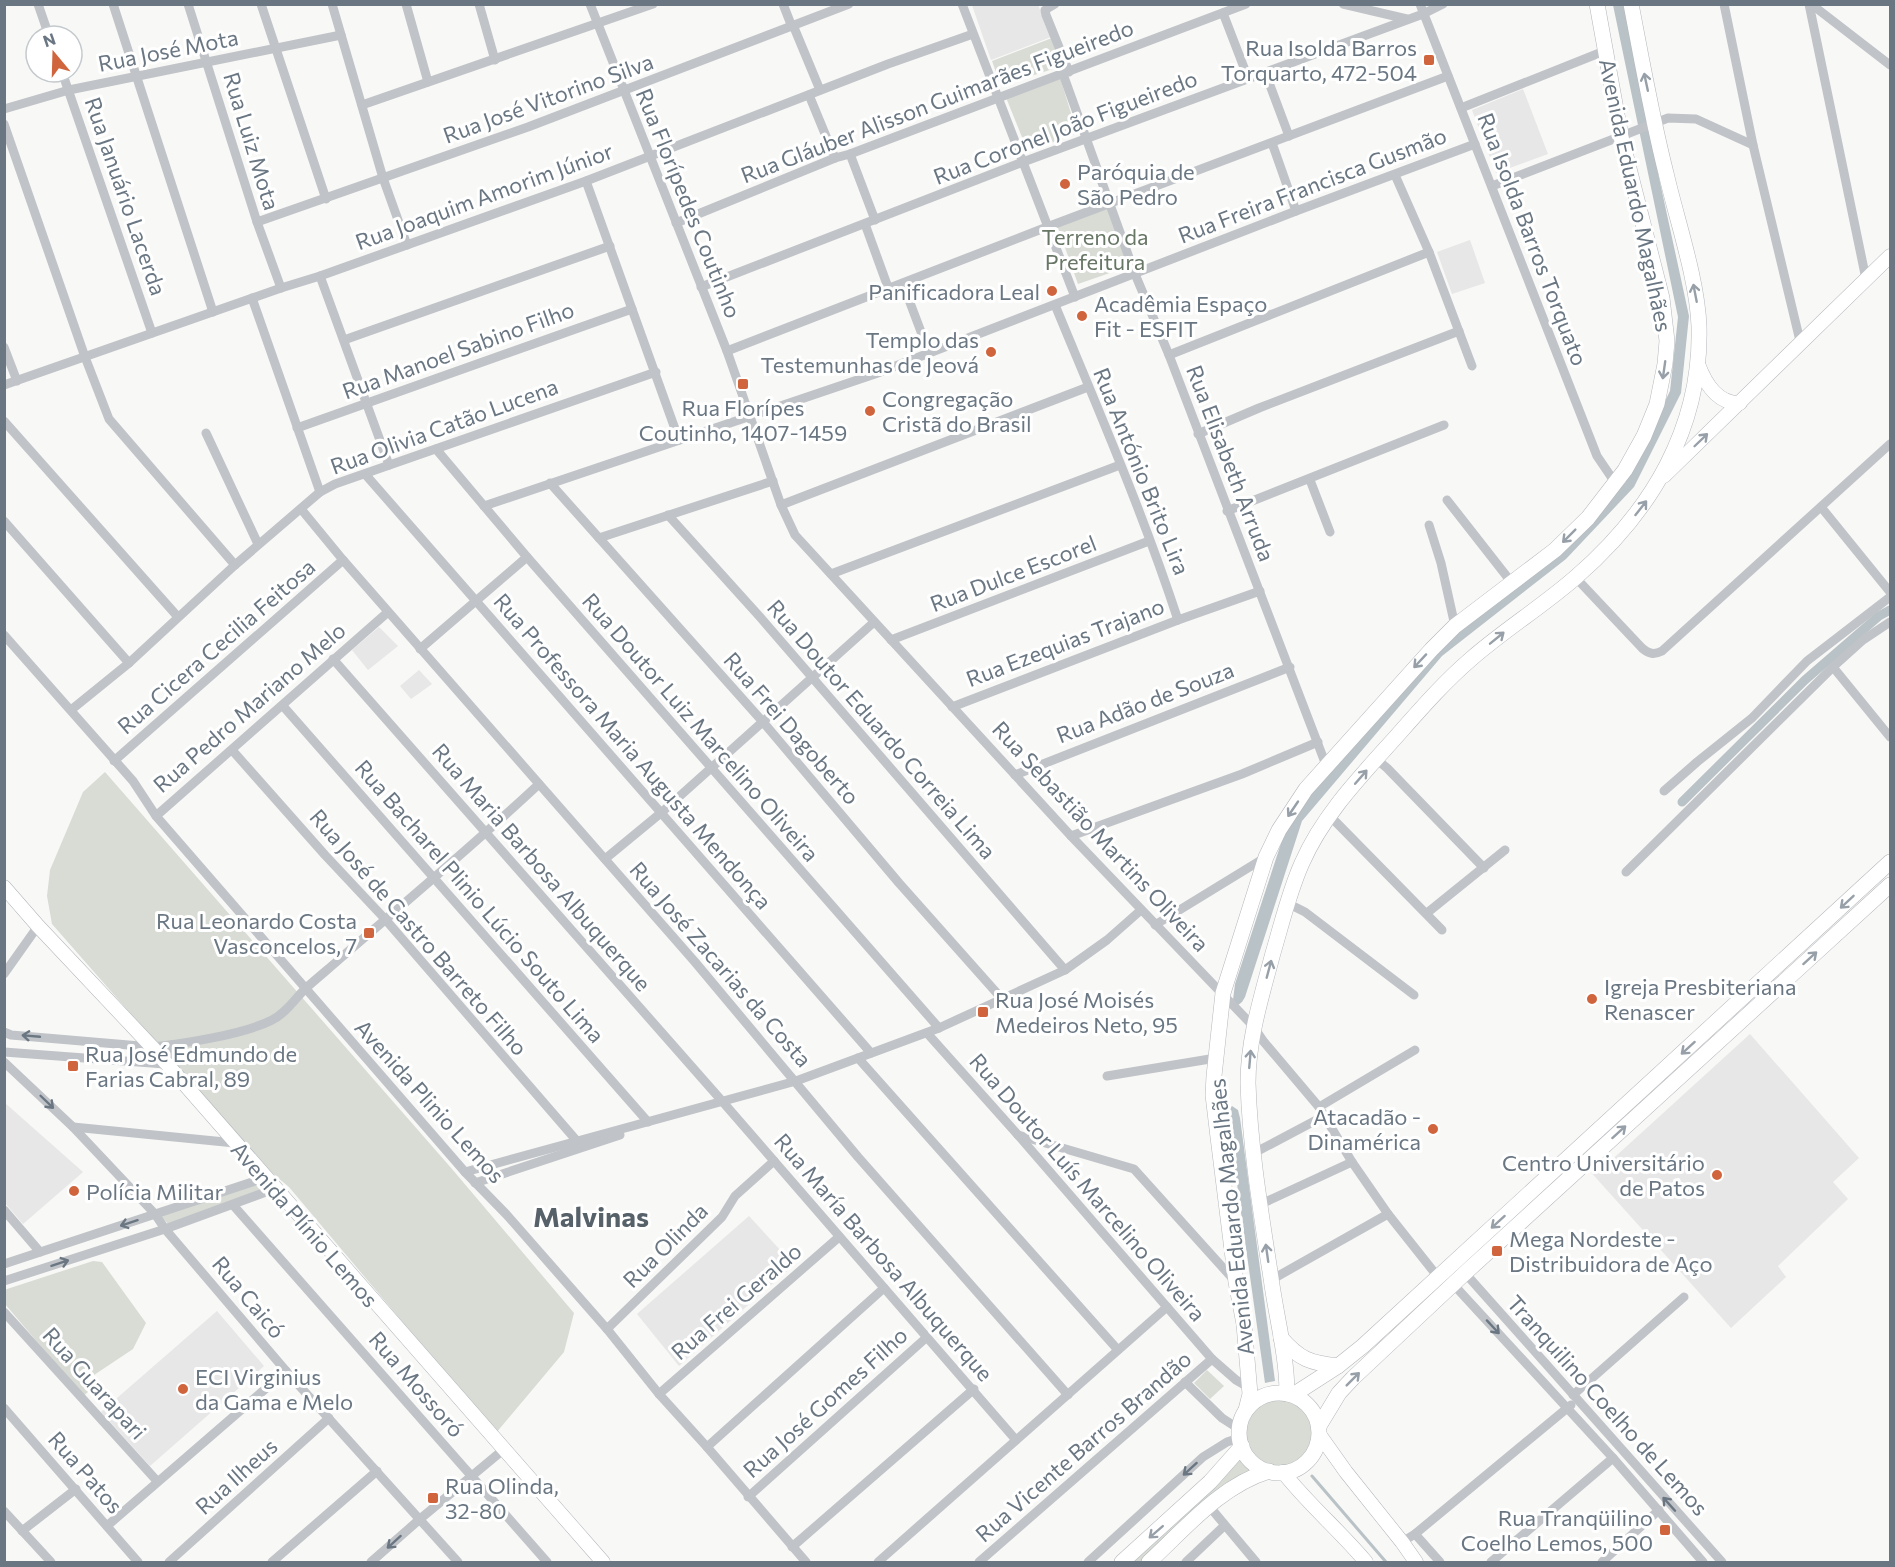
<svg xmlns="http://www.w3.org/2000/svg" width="1895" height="1567" font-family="Commissioner,sans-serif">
<rect width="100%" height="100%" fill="#f8f8f6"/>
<g fill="#e6e7e6">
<path d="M 972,5 L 1038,5 L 1051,37 L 991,60 Z"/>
<path d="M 1523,89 L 1548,154 L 1496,173 L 1472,110 Z"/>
<path d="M 1470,240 L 1485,283 L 1452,294 L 1437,252 Z"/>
<path d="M 379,627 L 398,646 L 368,670 L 352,650 Z"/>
<path d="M 419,670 L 432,684 L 411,699 L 400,686 Z"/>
<path d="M 1750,1034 L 1859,1158 L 1833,1182 L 1848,1199 L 1778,1266 L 1786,1277 L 1731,1328 L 1588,1169 L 1594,1162 L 1605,1166 Z"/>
<path d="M 5,1103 L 83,1172 L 23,1224 L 5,1203 Z"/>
<path d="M 749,1216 L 794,1265 L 679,1366 L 637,1314 Z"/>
<path d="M 217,1311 L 264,1366 L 150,1466 L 101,1412 Z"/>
</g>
<g fill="#d8dcd5">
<path d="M 1052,38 L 1062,66 L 1001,86 L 992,61 Z"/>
<path d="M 1059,74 L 1077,133 L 1028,152 L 1005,95 Z"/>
<path d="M 1107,206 L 1130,266 L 1078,284 L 1057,225 Z"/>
<path d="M 105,772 L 452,1169 L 574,1313 L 564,1352 L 496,1433 L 289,1187 L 265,1167 L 52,924 L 47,896 L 50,870 L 83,792 Z"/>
<path d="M 259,1182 L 262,1190 L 168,1224 L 160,1215 Z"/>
<path d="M 93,1261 L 102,1262 L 146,1323 L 133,1349 L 82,1383 L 88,1392 L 83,1396 L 5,1304 L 4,1290 Z"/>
<path d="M 1207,1370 L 1224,1386 L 1210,1399 L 1194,1383 Z"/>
<circle cx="1279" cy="1432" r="37"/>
<path d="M 1241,1450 C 1247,1461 1253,1466 1264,1471 L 1146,1562 L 1126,1562 Z"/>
</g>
<g fill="#b9c2c6">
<path d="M 1613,5 L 1625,5 L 1648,127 L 1689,316 L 1681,393 L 1634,487 L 1566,559 L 1442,656 L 1302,821 L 1245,997 L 1242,1002 L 1237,1006 L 1233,1000 L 1235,984 L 1289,819 L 1433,652 L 1559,553 L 1625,483 L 1670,391 L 1678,317 Z"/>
<path d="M 1232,1106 L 1238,1110 L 1240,1118 L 1275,1381 L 1265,1383 L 1228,1120 L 1228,1111 Z"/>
</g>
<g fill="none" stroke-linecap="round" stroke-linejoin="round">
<path stroke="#b9c2c6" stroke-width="3" d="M 1312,1476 L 1386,1562"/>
<path stroke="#b9c2c6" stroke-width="9" d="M 1682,802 L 1805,680 L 1879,616 L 1890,610"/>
<g stroke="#b2b7bb" stroke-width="15">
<g id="secondary">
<path d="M 1698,364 C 1705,383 1717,404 1740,403"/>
<path d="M 1664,476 L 1890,256"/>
<path d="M 4,887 L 38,926 L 152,1047 L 603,1562"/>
<path d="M 1319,1434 L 1346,1472 L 1402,1542 L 1416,1562"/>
<path d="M 1283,1472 C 1308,1504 1340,1531 1366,1562"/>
</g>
</g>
<g stroke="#b4b7bb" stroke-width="16">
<g id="primary">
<path d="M 1281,1338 C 1299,1359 1310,1363 1338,1366"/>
<circle cx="1279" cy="1433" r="40"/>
<path d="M 1287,1394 C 1287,1355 1276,1316 1271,1278 C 1261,1213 1250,1148 1248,1083 C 1248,1038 1262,995 1273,953 C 1282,923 1289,892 1302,863 C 1323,815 1360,777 1395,738 C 1419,711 1443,683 1471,659 C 1504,630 1543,606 1576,577 C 1651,512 1702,428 1699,326 C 1697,278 1677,221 1666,173 C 1652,118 1642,61 1631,4"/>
<path d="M 1293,1395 L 1338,1366 L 1363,1346 L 1890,862"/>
<path d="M 1246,1410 L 1250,1394 L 1244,1324 L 1236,1282 L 1218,1137 L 1213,1095 L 1214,1076 L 1223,993 L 1266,857 L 1279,830 L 1306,789 L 1431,650 L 1455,626 L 1555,550 L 1588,518 L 1625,470 L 1644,436 L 1657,404 L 1665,364 L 1667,341 L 1662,298 L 1621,137 L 1597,4"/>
<path d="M 1319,1426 L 1339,1393 L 1353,1378 L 1465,1273 L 1890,885"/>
<path d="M 1122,1562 L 1210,1482 L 1242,1446"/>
<path d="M 1149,1562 C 1186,1528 1220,1486 1269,1471"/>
</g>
</g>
<g stroke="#c0c3c7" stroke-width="9">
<path d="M 38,4 L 49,36"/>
<path d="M 113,4 L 213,312"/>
<path d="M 188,4 L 257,222 L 281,288"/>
<path d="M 261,4 L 326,199"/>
<path d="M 332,4 L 383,178 L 407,245"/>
<path d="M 406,4 L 428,82"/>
<path d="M 479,4 L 495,60"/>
<path d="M 590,4 L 727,351 L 781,505 L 795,535 L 1071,836 L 1253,1026 L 1264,1042 L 1319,1107 L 1352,1162 L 1388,1214 L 1438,1277"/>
<path d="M 783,4 L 792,27"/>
<path d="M 962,4 L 1075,297"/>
<path d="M 1055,4 L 1045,10 L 1046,15 L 1069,72"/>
<path d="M 1343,4 L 1407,19"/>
<path d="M 1420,4 L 1597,456 L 1616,484"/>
<path d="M 1724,4 L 1753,145 L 1801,345"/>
<path d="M 1809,4 L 1866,279"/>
<path d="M 1811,4 L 1890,65"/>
<path d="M 1223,13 L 1248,78"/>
<path d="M 793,25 L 820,90"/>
<path d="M 62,72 L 152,333"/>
<path d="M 1265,72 L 1289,136"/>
<path d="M 1063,74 L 1135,274 L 1169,355 L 1326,765"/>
<path d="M 809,95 L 835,158"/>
<path d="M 362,105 L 653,4"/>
<path d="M 1461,108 L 1607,50"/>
<path d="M 4,109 L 69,90 L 341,35"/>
<path d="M 4,124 L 85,357 L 109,419 L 235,565"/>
<path d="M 1272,143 L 1296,211"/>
<path d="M 850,154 L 875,220"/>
<path d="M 1395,175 L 1429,252 L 1472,366"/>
<path d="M 586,181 L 679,440"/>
<path d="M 1492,186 L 1668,118 L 1696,119 L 1753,145"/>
<path d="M 257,222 L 528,127 L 849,4"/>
<path d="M 676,223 L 835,158 L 850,154 L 1246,4"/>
<path d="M 865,224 L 889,290"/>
<path d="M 320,276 L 389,465"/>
<path d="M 903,284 L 929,353"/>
<path d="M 701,287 L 1023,162 L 1423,14 L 1443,4"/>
<path d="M 252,298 L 320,492"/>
<path d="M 1055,305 C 1098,409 1143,513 1178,620"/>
<path d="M 344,340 L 610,246"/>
<path d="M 4,347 L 17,381"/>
<path d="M 727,351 L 1047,227 L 1448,76"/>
<path d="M 1169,355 L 1429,252"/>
<path d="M 4,385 L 281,288 L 320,276 L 586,181 L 888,64 L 973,34"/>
<path d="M 4,421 L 178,617"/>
<path d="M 297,428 L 632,309"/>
<path d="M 206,433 L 258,544"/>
<path d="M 1198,434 L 1259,408 L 1459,331"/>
<path d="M 436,449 L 527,557 L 939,1028"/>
<path d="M 365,474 L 871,1053"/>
<path d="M 1310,480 L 1330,532"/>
<path d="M 550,483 L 763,722 L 899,883 L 1003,1000"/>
<path d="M 1447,500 L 1512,583"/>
<path d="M 781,505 L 1088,387"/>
<path d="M 484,506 L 875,374 L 1296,211 L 1475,144"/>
<path d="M 1821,507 L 1890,592"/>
<path d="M 301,509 L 343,560 L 695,962 L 858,1157 L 1068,1395"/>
<path d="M 1227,511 L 1444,425"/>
<path d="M 668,515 L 760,617 L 1065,970"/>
<path d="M 4,521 L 129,663"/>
<path d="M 1429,525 L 1441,563 L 1455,626"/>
<path d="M 599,538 L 773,481"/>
<path d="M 831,574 L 1120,465"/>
<path d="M 1576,578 L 1642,648 C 1649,654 1654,655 1662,651 L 1890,444"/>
<path d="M 388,612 L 156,816 L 465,1172 L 506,1214 L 607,1329 L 659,1394 L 707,1447 L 806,1562"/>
<path d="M 4,635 L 133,781 L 156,816"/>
<path d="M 891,640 L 1149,541"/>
<path d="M 420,649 L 527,557"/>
<path d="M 333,659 L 722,1101 L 1016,1440"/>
<path d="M 1833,667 L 1890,737"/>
<path d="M 283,706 L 648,1122"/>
<path d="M 952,707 L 1178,620 L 1260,591"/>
<path d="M 71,710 L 129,663 L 235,565 L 320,492 L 335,484 L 656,372"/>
<path d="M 232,750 L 325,855 L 385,919 L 576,1140"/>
<path d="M 1376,759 L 1387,768 L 1484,868"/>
<path d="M 114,761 L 343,560"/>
<path d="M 1015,775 L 1290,667"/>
<path d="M 1664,791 L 1697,762 L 1752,718 L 1807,661 L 1890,597"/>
<path d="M 1329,815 L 1442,930"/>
<path d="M 1071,836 L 1242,774 L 1318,742"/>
<path d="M 605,859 L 662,812 L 873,623"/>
<path d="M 1626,872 L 1833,667 L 1863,640 L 1890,622"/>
<path d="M 1287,903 L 1305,912 L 1414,995"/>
<path d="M 1427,913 L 1505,850"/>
<path d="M 1155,925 L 1266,857"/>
<path d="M 4,974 L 38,926"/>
<path d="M 4,1032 L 11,1035 L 152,1047 C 183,1044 245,1034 272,1020 C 286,1013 294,1000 305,989 C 317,978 331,967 343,956 C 409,899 476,843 539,784"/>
<path d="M 927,1033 L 1018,1135 L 1212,1359 L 1236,1380 L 1250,1388"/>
<path d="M 4,1052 L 165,1064 L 172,1045"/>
<path d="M 858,1058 L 1118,1350"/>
<path d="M 4,1062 L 73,1127 L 155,1214 L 165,1229 L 286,1371 L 458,1562"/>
<path d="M 1107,1076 L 1216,1058"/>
<path d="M 1319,1107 L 1415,1050"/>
<path d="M 73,1127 L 235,1143"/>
<path d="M 1018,1135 L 1134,1169 L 1234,1280"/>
<path d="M 1254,1153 L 1324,1116"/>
<path d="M 465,1172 L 796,1081 L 939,1028 L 1065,970 L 1107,940 L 1141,910"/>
<path d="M 475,1183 L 620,1135"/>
<path d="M 1261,1204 L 1352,1162"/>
<path d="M 233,1205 L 547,1562"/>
<path d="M 4,1210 L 40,1252"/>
<path d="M 4,1264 L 264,1178"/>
<path d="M 1465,1273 L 1722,1562"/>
<path d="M 1271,1280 L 1388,1214"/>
<path d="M 4,1281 L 165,1229 L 274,1189"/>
<path d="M 1453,1284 L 1613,1458 L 1703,1562"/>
<path d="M 4,1312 L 157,1481"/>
<path d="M 607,1329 L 722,1217 L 735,1196 L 774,1161"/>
<path d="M 1185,1382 L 1222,1418 L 1239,1429"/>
<path d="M 659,1394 L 839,1237"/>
<path d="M 1573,1395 L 1684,1297"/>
<path d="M 4,1408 L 138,1562"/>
<path d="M 707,1447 L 884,1288"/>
<path d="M 748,1497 L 927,1337"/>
<path d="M 1209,1506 L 1256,1562"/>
<path d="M 4,1511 L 51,1562"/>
<path d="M 107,1526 L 286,1371"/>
<path d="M 22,1531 L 76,1489"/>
<path d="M 1415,1534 L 1440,1562"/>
<path d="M 1402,1542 L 1415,1534 L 1571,1405"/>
<path d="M 792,1547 L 974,1389"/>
<path d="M 169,1562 L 329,1418"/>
<path d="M 272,1562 L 377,1471"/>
<path d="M 371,1562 L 420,1519 L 503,1450"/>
<path d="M 878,1562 L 1167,1307"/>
<path d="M 979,1562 L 1212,1359"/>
<path d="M 1088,1562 L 1203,1457 L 1227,1442 L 1239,1438"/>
<path d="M 1186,1562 L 1224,1526"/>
<path d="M 1491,1562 L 1613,1458"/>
<path d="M 1602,1562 L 1659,1510"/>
</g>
<use href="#secondary" stroke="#fff" stroke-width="14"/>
<use href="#primary" stroke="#fff" stroke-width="15"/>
</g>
<defs><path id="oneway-shaft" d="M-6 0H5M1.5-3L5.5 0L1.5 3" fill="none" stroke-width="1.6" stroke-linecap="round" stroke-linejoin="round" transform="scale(1.5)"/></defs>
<g stroke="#97a0a8">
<use href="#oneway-shaft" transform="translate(1646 82) rotate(-102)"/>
<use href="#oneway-shaft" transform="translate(1695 293) rotate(-101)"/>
<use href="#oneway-shaft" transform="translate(1664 370) rotate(98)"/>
<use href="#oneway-shaft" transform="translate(1701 440) rotate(-44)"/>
<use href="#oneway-shaft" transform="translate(1641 508) rotate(-52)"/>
<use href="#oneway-shaft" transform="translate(1569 536) rotate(135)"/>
<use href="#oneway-shaft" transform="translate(1497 638) rotate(-39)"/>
<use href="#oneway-shaft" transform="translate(1420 661) rotate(133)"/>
<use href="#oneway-shaft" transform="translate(1361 777) rotate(-49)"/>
<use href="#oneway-shaft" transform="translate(1293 809) rotate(124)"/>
<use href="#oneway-shaft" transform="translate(1847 902) rotate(137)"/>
<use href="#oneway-shaft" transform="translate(1810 958) rotate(-42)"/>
<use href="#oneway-shaft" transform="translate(1269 969) rotate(-75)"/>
<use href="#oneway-shaft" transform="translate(1688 1048) rotate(138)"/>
<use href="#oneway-shaft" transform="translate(1250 1059) rotate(-85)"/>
<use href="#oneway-shaft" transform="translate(1619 1132) rotate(-42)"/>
<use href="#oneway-shaft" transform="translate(1498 1222) rotate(138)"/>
<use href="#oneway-shaft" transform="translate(1267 1253) rotate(-98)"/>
<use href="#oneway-shaft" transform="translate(1353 1379) rotate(-45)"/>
<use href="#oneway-shaft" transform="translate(1156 1532) rotate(139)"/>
</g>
<g stroke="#6a7783">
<use href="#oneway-shaft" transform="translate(31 1036) rotate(-175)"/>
<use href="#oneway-shaft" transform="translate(47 1102) rotate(44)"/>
<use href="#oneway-shaft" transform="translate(129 1223) rotate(162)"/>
<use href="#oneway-shaft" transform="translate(60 1263) rotate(-18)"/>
<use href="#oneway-shaft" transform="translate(1493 1327) rotate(47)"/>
<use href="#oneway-shaft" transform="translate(1190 1469) rotate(138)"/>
<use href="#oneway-shaft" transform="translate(1669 1504) rotate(-132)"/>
<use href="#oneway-shaft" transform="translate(394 1542) rotate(138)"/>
</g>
<g fill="#d0643d" stroke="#fff" stroke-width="2">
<rect x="1423" y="54" width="12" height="12" rx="3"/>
<circle cx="1065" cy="184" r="6"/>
<circle cx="1052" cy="291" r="6"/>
<circle cx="1082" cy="316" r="6"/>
<circle cx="991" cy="352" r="6"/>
<rect x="737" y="378" width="12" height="12" rx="3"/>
<circle cx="870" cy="411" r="6"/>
<rect x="363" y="927" width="12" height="12" rx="3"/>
<circle cx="1592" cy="999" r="6"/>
<rect x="977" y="1006" width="12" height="12" rx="3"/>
<rect x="67" y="1060" width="12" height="12" rx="3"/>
<circle cx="1433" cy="1129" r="6"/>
<circle cx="1717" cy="1175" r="6"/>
<circle cx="74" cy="1191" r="6"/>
<rect x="1491" y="1245" width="12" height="12" rx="3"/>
<circle cx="183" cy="1389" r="6"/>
<rect x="427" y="1492" width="12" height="12" rx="3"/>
<rect x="1659" y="1524" width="12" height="12" rx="3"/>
</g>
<g text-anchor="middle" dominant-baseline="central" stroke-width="6" stroke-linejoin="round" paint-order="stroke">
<g font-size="22" fill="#6a7783" stroke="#fff" text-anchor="start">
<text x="1417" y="47" text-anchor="end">Rua Isolda Barros<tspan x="1417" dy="25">Torquarto, 472-504</tspan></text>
<text x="1077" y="171">Paróquia de<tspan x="1077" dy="25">São Pedro</tspan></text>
<text x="1040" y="291" text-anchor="end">Panificadora Leal</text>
<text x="1094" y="303">Acadêmia Espaço<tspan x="1094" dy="25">Fit - ESFIT</tspan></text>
<text x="979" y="339" text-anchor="end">Templo das<tspan x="979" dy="25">Testemunhas de Jeová</tspan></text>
<text x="882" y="398">Congregação<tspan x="882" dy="25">Cristã do Brasil</tspan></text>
<text x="743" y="407" text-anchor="middle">Rua Florípes<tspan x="743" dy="25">Coutinho, 1407-1459</tspan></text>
<text x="357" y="920" text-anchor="end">Rua Leonardo Costa<tspan x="357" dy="25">Vasconcelos, 7</tspan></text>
<text x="1604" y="986">Igreja Presbiteriana<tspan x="1604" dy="25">Renascer</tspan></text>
<text x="995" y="999">Rua José Moisés<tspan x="995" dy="25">Medeiros Neto, 95</tspan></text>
<text x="85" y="1053">Rua José Edmundo de<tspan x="85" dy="25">Farias Cabral, 89</tspan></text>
<text x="1421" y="1116" text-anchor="end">Atacadão -<tspan x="1421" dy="25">Dinamérica</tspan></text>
<text x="1705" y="1162" text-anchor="end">Centro Universitário<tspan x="1705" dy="25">de Patos</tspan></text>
<text x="86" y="1191">Polícia Militar</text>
<text x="1509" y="1238">Mega Nordeste -<tspan x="1509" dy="25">Distribuidora de Aço</tspan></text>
<text x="195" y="1376">ECI Virginius<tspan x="195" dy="25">da Gama e Melo</tspan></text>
<text x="445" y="1485">Rua Olinda,<tspan x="445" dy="25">32-80</tspan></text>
<text x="1653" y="1517" text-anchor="end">Rua Tranqüilino<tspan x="1653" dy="25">Coelho Lemos, 500</tspan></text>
</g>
<g font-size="22" fill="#6a7783" stroke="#fff">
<text transform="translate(168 50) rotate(-11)">Rua José Mota</text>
<text transform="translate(548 98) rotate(-20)">Rua José Vitorino Silva</text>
<text transform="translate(937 101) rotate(-21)">Rua Gláuber Alisson Guimarães Figueiredo</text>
<text transform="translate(1065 127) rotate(-21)">Rua Coronel João Figueiredo</text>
<text transform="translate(252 141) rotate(73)">Rua Luiz Mota</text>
<text transform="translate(1312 185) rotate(-21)">Rua Freira Francisca Gusmão</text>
<text transform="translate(1636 195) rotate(78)">Avenida Eduardo Magalhães</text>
<text transform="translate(126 196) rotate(71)">Rua Januário Lacerda</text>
<text transform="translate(484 196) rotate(-20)">Rua Joaquim Amorim Júnior</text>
<text transform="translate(689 203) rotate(68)">Rua Florípedes Coutinho</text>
<text transform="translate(1533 239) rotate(69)">Rua Isolda Barros Torquato</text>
<text transform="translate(458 350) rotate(-20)">Rua Manoel Sabino Filho</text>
<text transform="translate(444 426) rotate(-20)">Rua Olivia Catão Lucena</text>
<text transform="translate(1231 463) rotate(69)">Rua Elisabeth Arruda</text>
<text transform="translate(1142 471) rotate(68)">Rua António Brito Lira</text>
<text transform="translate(1013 573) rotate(-21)">Rua Dulce Escorel</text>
<text transform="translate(1065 642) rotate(-21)">Rua Ezequias Trajano</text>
<text transform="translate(216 646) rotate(-41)">Rua Cicera Cecilia Feitosa</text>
<text transform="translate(1145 702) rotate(-21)">Rua Adão de Souza</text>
<text transform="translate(249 707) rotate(-41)">Rua Pedro Mariano Melo</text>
<text transform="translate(701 727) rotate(49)">Rua Doutor Luiz Marcelino Oliveira</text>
<text transform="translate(792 728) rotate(49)">Rua Frei Dagoberto</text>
<text transform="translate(882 729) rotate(49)">Rua Doutor Eduardo Correia Lima</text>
<text transform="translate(633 751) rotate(49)">Rua Professora Maria Augusta Mendonça</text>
<text transform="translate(1101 836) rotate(47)">Rua Sebastião Martins Oliveira</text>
<text transform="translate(542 867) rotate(49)">Rua Maria Barbosa Albuquerque</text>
<text transform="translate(480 901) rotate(49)">Rua Bacharel Plinio Lúcio Souto Lima</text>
<text transform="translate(419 932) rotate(49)">Rua José de Castro Barreto Filho</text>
<text transform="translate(721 964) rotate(49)">Rua José Zacarias da Costa</text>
<text transform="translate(430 1101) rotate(48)">Avenida Plinio Lemos</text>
<text transform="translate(1088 1187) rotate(49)">Rua Doutor Luís Marcelino Oliveira</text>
<text transform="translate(1231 1217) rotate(-96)">Avenida Eduardo Magalhães</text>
<text transform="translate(305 1224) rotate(49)">Avenida Plínio Lemos</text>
<text transform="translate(665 1245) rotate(-45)">Rua Olinda</text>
<text transform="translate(884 1257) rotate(49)">Rua María Barbosa Albuquerque</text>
<text transform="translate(249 1297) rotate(50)">Rua Caicó</text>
<text transform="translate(736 1301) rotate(-41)">Rua Frei Geraldo</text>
<text transform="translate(95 1383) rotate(48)">Rua Guarapari</text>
<text transform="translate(417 1384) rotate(49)">Rua Mossoró</text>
<text transform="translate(825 1402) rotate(-42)">Rua José Gomes Filho</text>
<text transform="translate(1608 1405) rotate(48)">Tranquilino Coelho de Lemos</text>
<text transform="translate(1083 1446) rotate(-41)">Rua Vicente Barros Brandão</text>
<text transform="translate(86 1472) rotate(49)">Rua Patos</text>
<text transform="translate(236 1476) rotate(-42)">Rua Ilheus</text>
</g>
<g font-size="22" fill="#677665" stroke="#fff">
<text x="1095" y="236">Terreno da<tspan x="1095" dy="25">Prefeitura</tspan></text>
</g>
<g font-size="28" font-weight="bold" fill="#576169" stroke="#fff">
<text x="591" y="1216">Malvinas</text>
</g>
</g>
<rect width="1895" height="1567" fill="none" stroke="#6a7783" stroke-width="12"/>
<g transform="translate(54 54) rotate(341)"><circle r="28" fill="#ffffff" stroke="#c3c9cd" stroke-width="1.5"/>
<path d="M0-4.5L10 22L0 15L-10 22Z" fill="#d0643d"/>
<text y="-9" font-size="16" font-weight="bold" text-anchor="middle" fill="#6a7783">N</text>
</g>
</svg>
